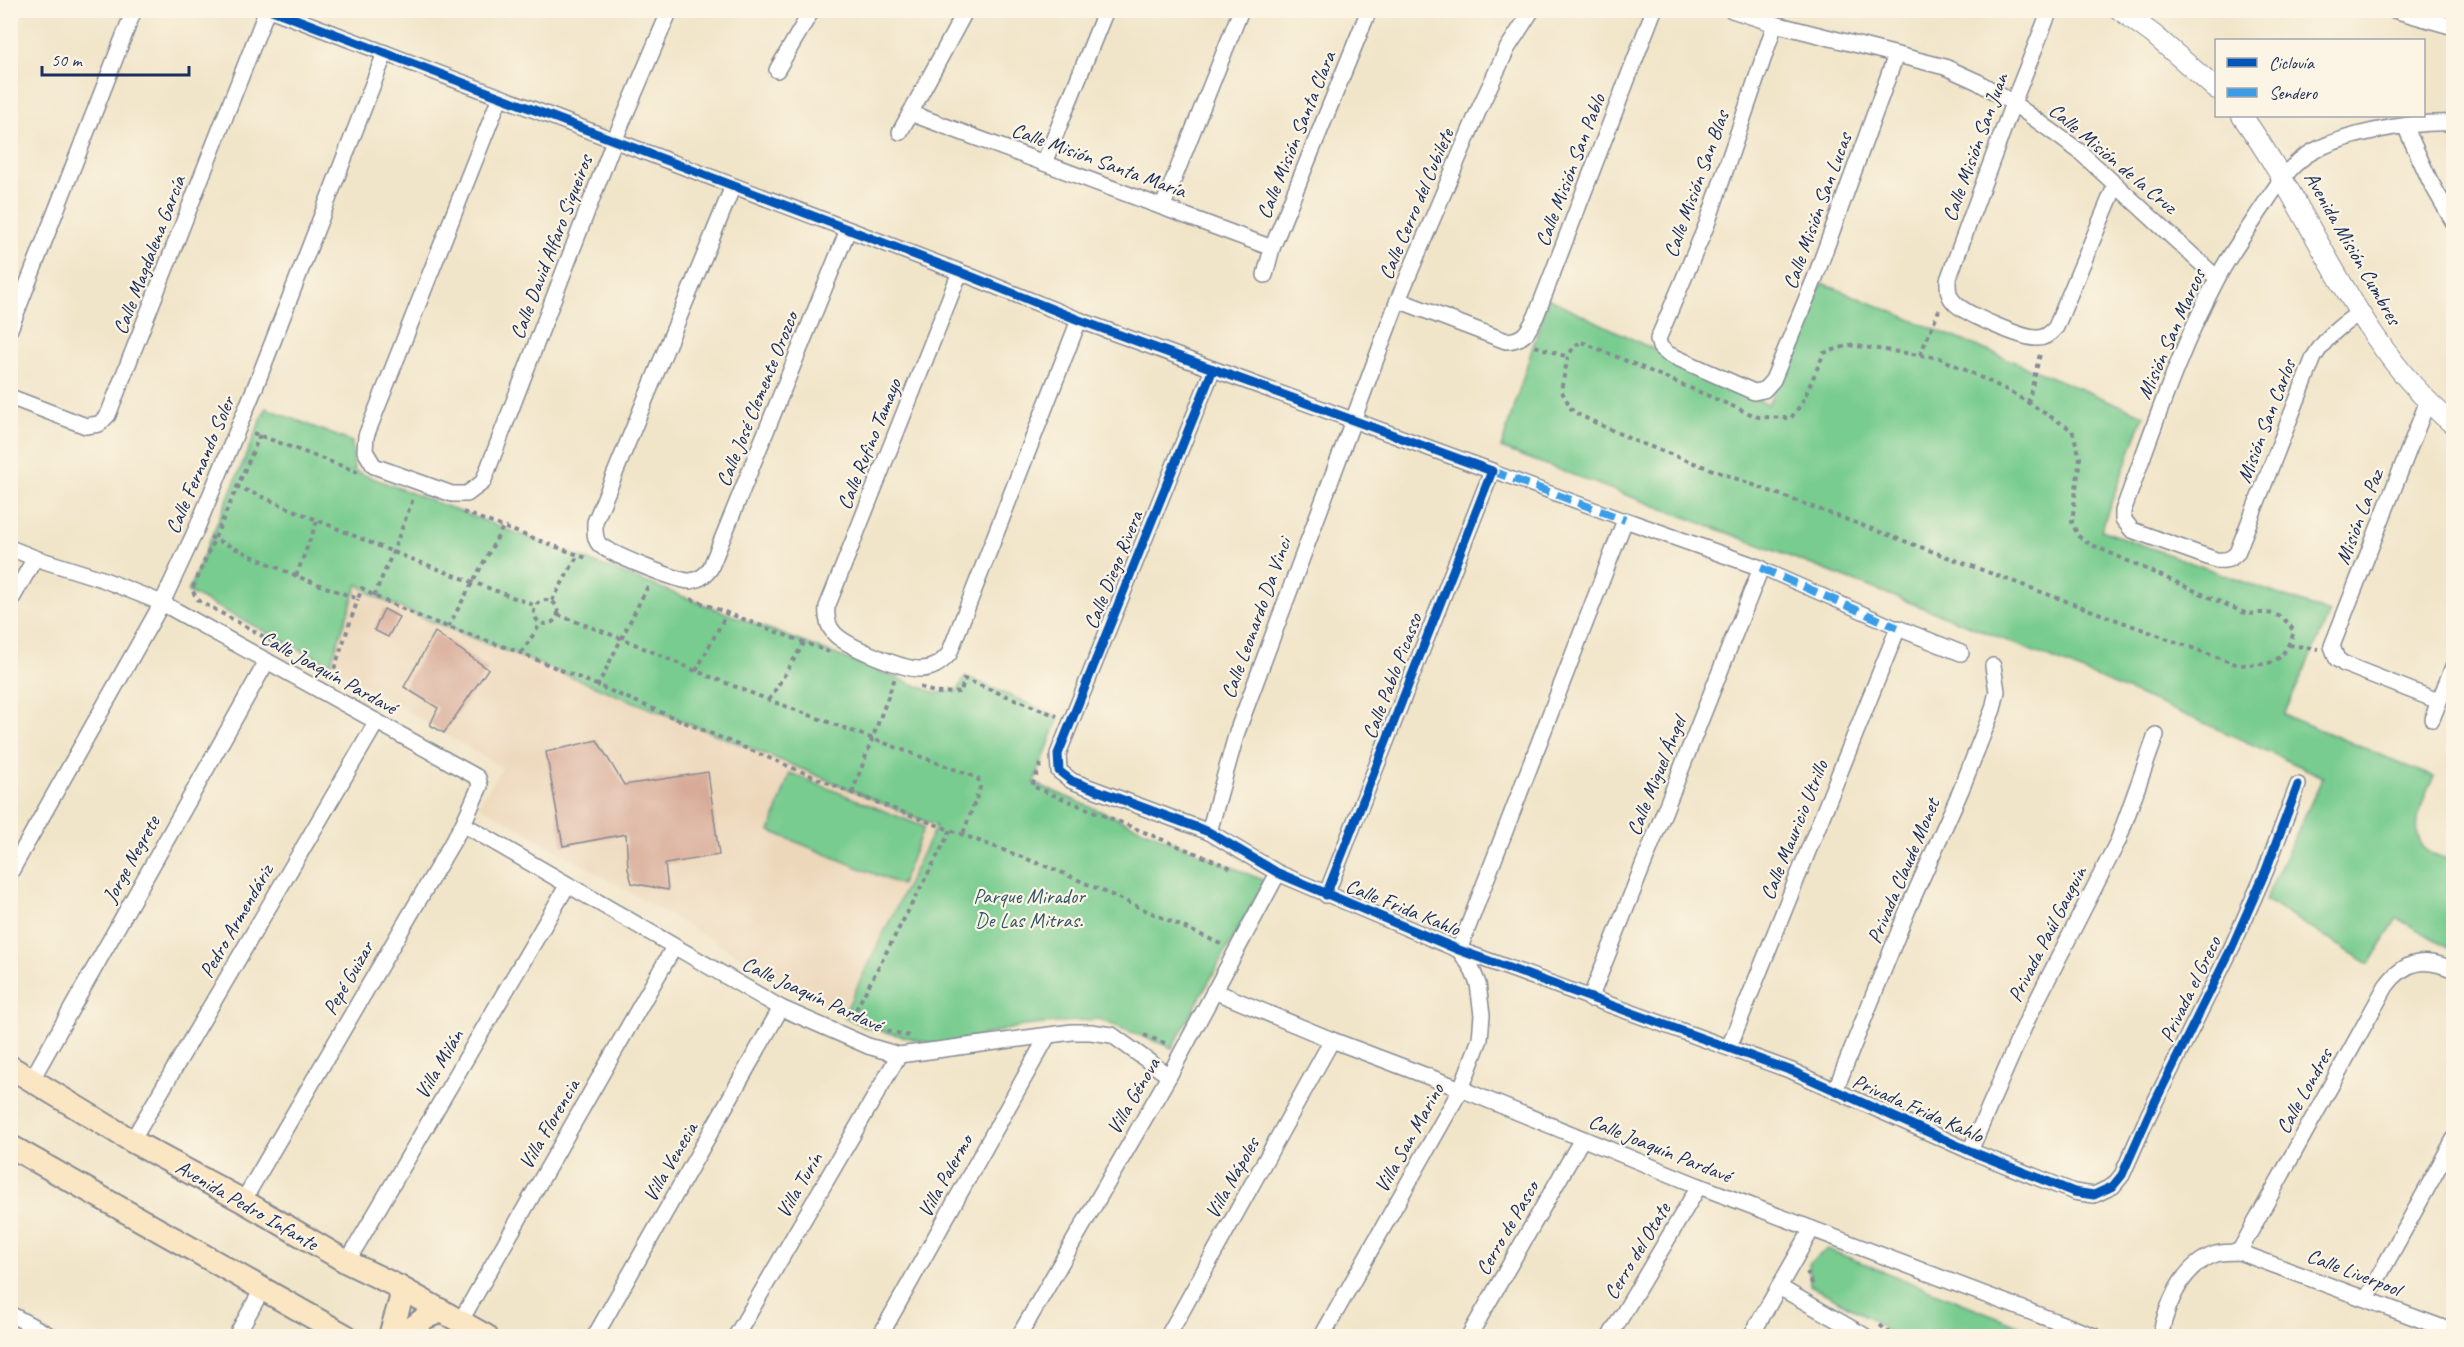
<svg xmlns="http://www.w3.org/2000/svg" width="2464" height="1347" font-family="Caveat,sans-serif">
<rect width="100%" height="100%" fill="#fcf5e5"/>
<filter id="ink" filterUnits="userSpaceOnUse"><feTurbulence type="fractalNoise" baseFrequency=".0167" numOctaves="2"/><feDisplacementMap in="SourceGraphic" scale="12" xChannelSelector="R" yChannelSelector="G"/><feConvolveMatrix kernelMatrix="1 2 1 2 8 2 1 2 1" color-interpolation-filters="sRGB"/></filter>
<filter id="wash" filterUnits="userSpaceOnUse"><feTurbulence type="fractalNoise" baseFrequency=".008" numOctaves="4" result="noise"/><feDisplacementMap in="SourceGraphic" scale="24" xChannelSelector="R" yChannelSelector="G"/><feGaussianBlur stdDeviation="1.35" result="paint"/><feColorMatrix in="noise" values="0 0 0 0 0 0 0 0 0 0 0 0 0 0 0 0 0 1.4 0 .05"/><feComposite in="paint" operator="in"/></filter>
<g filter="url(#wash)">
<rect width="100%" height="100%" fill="#f1e5c9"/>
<path fill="#ecd7ba" d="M 358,584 L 374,596 L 423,618 L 790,764 L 937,826 L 843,1016 L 479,805 L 502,768 L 330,665 Z"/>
<g fill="#78cc8f" stroke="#4a7e76" stroke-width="1.5">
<path d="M 1822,283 L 2144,415 L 2101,530 L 2330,613 L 2284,715 L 2434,777 C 2423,798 2402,844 2436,855 C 2443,858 2446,859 2453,857 L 2453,950 L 2397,918 L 2369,964 L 2265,900 L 2323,777 C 2056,652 1777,552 1501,448 L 1548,298 L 1768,405 Z"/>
<path d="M 266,408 L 352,442 L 354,471 L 936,693 L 958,690 L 965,676 L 1059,717 L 1034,783 L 1265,881 L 1172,1048 L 1098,1019 L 1023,1026 L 938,1045 L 865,1027 L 843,1016 L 936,826 L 790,764 L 423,618 L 374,596 L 358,584 L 330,665 L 188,592 Z"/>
<path d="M 790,773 L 924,827 L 901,885 L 770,831 Z"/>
<path d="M 1827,1249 L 2045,1336 L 1893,1336 L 1870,1318 L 1810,1285 L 1809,1264 Z"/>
</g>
<g id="blocks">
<g fill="#d7a996">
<path d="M 384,609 L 399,617 L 388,637 L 374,630 Z"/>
<path d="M 435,632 L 488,669 L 444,733 L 430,725 L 438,708 L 404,687 Z"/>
<path d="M 597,740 L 624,785 L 708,772 L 719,855 L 665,864 L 668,890 L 632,883 L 628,869 L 626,834 L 563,846 L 546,752 Z"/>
</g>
</g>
</g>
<g filter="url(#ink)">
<use href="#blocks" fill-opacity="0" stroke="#868a94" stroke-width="1.5"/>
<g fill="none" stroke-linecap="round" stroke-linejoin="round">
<g stroke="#868a94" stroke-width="15">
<g id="pedestrian">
<path d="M 1492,471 L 1625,520"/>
<path d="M 1761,568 L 1898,628"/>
</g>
</g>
<g stroke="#868a94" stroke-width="18">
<g id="minor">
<path d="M 272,10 L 960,272 L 1079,320 L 1492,471 L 1326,895"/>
<path d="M 1732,10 L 1775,24 L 1945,67 L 1978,82 L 2013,103 L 2079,151 L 2217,278"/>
<path d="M 2050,10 L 2013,103 L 1948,280 C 1948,289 1948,296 1954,302 C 1962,313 2022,338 2036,338 C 2045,339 2051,333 2056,327 L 2116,184"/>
<path d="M 2394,10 L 2454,27"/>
<path d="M 1775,24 L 1707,224 L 1658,339 L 1660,347 L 1668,354 L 1754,392 L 1764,390 L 1773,380 L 1815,278 L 1896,55"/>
<path d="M 777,70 L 812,10"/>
<path d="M 500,97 L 366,436 L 365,451 L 374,466 L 452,494 L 467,494 L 483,482 L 614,141 L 670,10"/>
<path d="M 910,113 L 1272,248"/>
<path d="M 2405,126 L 2430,181 L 2454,223"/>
<path d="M 900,132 L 966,10"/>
<path d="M 1044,163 L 1106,10"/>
<path d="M 733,186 L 595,522 C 595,529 594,538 599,544 C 605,552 680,582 690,581 C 699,580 705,576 710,569 L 848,230"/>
<path d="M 1163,206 L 1241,10"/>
<path d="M 960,272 L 827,607 C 826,617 827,625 834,633 C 845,646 904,670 921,669 C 933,669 941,663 949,654 L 1079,320"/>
<path d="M 1265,275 L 1272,248 L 1369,10"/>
<path d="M 1398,300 L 1506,341 C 1525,340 1528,331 1536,316 L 1654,10"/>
<path d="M 2359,313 C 2340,326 2326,337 2314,357 L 2237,553 C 2230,560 2225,561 2216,560 L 2132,530 L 2123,519 L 2123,511 C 2152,433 2178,352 2217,279 C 2228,257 2243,237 2256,217 C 2269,198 2282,175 2300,160 C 2332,134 2413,121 2454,123"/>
<path d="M 10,329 L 134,10"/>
<path d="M 1213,369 L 1058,754 L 1059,771 L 1072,781 L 1209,832 L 1278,873 L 1459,950 L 1792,1071 L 1970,1151 L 2074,1192 L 2094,1195 L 2113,1186 L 2122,1175 L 2149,1114 L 2232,947 L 2266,870 L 2298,785"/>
<path d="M 10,397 L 86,426 L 99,424 L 108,415 L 267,10"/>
<path d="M 2427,403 L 2332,646 L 2337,659 L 2344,664 L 2438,701"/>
<path d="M 10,548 L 35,558 L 102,579 L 162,603 L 475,776 L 478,778 L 480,786 L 463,824 L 243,1201"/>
<path d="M 10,602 L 35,558"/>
<path d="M 2432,719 L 2454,664"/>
<path d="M 463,824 L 781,1008 L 868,1046 L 899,1055 L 1072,1032 L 1091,1032 L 1112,1035 L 1169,1076"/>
<path d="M 1209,832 L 1237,732 L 1398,300 L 1480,107 L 1507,49 L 1532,10"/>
<path d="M 10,873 L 162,603 L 196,530 L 256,385 L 385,53"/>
<path d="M 1214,991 L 1332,1040 L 1461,1089 L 1699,1186 L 2094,1336"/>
<path d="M 1729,1047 L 1898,628 L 1961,653"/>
<path d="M 32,1079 L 267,661"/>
<path d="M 1835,1091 L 1908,909 L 1961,790 L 1993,709 L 1997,691 L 1993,666"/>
<path d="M 132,1141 L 376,723"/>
<path d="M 1970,1151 L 2028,1018 L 2118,841 L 2156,735"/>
<path d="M 2239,1252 L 2386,986 C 2405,960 2425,957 2454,970"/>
<path d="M 347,1262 L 567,886"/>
<path d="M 1779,1287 L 1865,1336"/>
<path d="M 2367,1298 L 2454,1139"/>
<path d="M 10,1314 L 51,1336"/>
<path d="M 460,1322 L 674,947"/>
<path d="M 236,1336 L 263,1288"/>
<path d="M 595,1336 L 781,1008"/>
<path d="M 736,1336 L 899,1055"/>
<path d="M 880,1336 L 1047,1037"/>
<path d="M 1019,1336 L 1169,1076 L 1278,873"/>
<path d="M 1168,1336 L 1332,1040"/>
<path d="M 1322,1336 L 1461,1089 L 1480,1039 L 1482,1015 L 1478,984 L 1471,967 L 1459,950 L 1625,520 L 1761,568 L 1590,999"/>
<path d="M 1469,1336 L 1582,1139"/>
<path d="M 1610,1336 L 1699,1186"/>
<path d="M 1751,1336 L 1812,1229"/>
<path d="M 2160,1336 C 2167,1305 2182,1265 2216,1254 C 2223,1252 2232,1252 2239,1252 L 2454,1332"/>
</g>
</g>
<g stroke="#868a94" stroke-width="22">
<g id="tertiary">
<path d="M 2120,10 L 2154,35 L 2216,89"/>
<path d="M 2242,116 C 2315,217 2355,343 2454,425"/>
</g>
</g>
<g stroke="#868a94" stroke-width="26">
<g id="secondary">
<path d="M 10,1067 L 132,1141 L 243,1201 L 347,1262 L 399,1287 L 486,1336"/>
<path d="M 10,1146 L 346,1336"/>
<path d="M 390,1336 L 401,1299 L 399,1287"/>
<path d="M 402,1336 L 426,1317 L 442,1311"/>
</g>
</g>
<g stroke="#868a94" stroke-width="4" stroke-dasharray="4.5 4.5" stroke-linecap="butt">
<path d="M 1582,342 L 1758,417 L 1791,418 L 1802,403 L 1824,353 L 1850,345 L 1940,358 L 2009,391 L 2072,430 L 2080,457 L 2072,522 L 2078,536 L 2090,544 L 2247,614 C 2269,612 2282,611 2294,632 C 2280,667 2272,664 2238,665 L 1635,441 L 1573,412 L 1561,390 L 1568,357 L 1574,346 Z"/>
<path d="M 1535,346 L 1568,357"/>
<path d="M 1920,355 L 1939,310"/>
<path d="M 2028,403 L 2040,354"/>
<path d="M 253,433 L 358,472"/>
<path d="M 260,435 L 192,590 L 198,600 L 284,648"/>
<path d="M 236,486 L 393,552 L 536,606"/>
<path d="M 463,512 L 589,559"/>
<path d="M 210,537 L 296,576 L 358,599 L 362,588 L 374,596 L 423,618 L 516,651 L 852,793 L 1056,870 L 1221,944"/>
<path d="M 296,576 L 318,519"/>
<path d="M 374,596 L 393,552 L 414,496"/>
<path d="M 691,599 L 829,652"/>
<circle cx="546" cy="612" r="12"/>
<path d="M 552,601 L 578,555"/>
<path d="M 558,615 L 623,639 L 696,671 L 769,700 L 978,778 L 980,788 L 963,834"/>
<path d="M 448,627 L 503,527"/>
<path d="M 2289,645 L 2318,649"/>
<path d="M 521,653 L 541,623"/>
<path d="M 696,671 L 727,613"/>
<path d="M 330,674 L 332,675 L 358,599"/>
<path d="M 597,687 L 648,586"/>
<path d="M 920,687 L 936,693 L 961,692 L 964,679 L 1057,716"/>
<path d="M 769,700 L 804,643"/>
<path d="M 1041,764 L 1032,786 L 1234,869"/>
<path d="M 852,793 L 895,678"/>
<path d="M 860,1022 L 852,1017 L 951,830"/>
<path d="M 870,1026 L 909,1036"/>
<path d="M 1144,1035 L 1167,1044"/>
<path d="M 1807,1272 L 1814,1287"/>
<path d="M 1880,1325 L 1893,1336"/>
</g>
<use href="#pedestrian" stroke="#fff" stroke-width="12"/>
<use href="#minor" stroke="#fff" stroke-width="15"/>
<use href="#tertiary" stroke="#fff" stroke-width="20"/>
<use href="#secondary" stroke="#fbe6c4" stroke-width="22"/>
<g stroke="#3b9de6" stroke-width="8" stroke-dasharray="15 8" stroke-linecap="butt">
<path d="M 1492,471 L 1625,520"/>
<path d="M 1761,568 L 1898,628"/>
</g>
<g stroke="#fcf5e5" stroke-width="13">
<g id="cycleway">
<path d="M 272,10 L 960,272 L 1079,320 L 1492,471 L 1326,895"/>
<path d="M 1213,369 L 1058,754 L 1059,771 L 1072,781 L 1209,832 L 1278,873 L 1459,950 L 1792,1071 L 1970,1151 L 2074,1192 L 2094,1195 L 2113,1186 L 2122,1175 L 2149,1114 L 2232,947 L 2266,870 L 2298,785"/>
</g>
</g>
<use href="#cycleway" stroke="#0057b8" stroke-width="9"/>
</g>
</g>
<g text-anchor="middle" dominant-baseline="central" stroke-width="4.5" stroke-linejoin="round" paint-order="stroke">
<g font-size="21" fill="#1b2f5e" stroke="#fcf5e5">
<text transform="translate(1296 135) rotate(-68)">Calle Misión Santa Clara</text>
<text transform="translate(1975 147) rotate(-70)">Calle Misión San Juan</text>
<text transform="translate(2113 158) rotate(40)">Calle Misión de la Cruz</text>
<text transform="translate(1099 160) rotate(20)">Calle Misión Santa María</text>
<text transform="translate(1570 170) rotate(-69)">Calle Misión San Pablo</text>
<text transform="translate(1696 184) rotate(-70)">Calle Misión San Blas</text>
<text transform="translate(1416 204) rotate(-67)">Calle Cerro del Cubilete</text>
<text transform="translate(1817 211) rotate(-70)">Calle Misión San Lucas</text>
<text transform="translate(551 247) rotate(-69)">Calle David Alfaro Siqueiros</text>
<text transform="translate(2353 248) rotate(60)">Avenida Misión Cumbres</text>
<text transform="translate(149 255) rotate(-69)">Calle Magdalena García</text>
<text transform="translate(2171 334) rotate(-66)">Misión San Marcos</text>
<text transform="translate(757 399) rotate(-68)">Calle José Clemente Orozco</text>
<text transform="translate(2266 421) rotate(-69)">Misión San Carlos</text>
<text transform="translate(869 444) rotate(-68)">Calle Rufino Tamayo</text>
<text transform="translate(200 465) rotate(-67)">Calle Fernando Soler</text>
<text transform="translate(2359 517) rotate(-69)">Misión La Paz</text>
<text transform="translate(1113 570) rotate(-68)">Calle Diego Rivera</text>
<text transform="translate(1256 618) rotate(-70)">Calle Leonardo Da Vinci</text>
<text transform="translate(329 672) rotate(29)">Calle Joaquín Pardavé</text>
<text transform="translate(1392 676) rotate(-69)">Calle Pablo Picasso</text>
<text transform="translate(1656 776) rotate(-68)">Calle Miguel Ángel</text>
<text transform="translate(1794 830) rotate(-68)">Calle Mauricio Utrillo</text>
<text transform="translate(131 859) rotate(-61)">Jorge Negrete</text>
<text transform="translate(1903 871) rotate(-67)">Privada Claude Monet</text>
<text transform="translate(1403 907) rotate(22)">Calle Frida Kahlo</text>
<text transform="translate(236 921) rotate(-60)">Pedro Armendáriz</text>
<text transform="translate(2047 934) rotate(-63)">Privada Paúl Gauguin</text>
<text transform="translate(348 978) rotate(-60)">Pepé Guizar</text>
<text transform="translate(2190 989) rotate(-64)">Privada el Greco</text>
<text transform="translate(812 994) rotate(25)">Calle Joaquín Pardavé</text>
<text transform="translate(439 1064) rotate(-60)">Villa Milán</text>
<text transform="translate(2304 1091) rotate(-61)">Calle Londres</text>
<text transform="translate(1133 1096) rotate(-60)">Villa Génova</text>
<text transform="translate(1918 1108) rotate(24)">Privada Frida Kahlo</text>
<text transform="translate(549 1124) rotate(-60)">Villa Florencia</text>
<text transform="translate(1409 1138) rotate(-61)">Villa San Marino</text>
<text transform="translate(1660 1148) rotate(22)">Calle Joaquín Pardavé</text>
<text transform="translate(670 1162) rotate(-60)">Villa Venecia</text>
<text transform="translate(945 1176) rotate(-61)">Villa Palermo</text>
<text transform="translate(1232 1178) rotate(-61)">Villa Nápoles</text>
<text transform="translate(799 1185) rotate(-60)">Villa Turín</text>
<text transform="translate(247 1205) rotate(30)">Avenida Pedro Infante</text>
<text transform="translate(1507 1228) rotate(-60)">Cerro de Pasco</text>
<text transform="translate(1637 1251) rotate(-59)">Cerro del Otate</text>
<text transform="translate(2354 1272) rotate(21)">Calle Liverpool</text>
</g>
<g font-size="21" fill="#32566a" stroke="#fcf5e5">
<text x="1029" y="896">Parque Mirador<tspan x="1029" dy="24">De Las Mitras.</tspan></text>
</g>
</g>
<rect width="2464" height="1347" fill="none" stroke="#fcf5e5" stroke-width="36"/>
<rect x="2215" y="39" width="210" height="78" fill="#fcf5e5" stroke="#a2a6af" stroke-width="1.5"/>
<rect x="2227" y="58" width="30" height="9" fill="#0057b8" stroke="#a2a6af" stroke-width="1.5"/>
<text x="2269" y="69" font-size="18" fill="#1b2f5e">Ciclovía</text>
<rect x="2227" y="88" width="30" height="9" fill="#3b9de6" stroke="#a2a6af" stroke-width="1.5"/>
<text x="2269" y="99" font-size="18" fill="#1b2f5e">Sendero</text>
<path d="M42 66v9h147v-9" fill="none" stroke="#1b2f5e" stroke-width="3"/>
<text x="51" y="66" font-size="18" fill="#1b2f5e" stroke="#fcf5e5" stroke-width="4.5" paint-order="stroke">50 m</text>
</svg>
